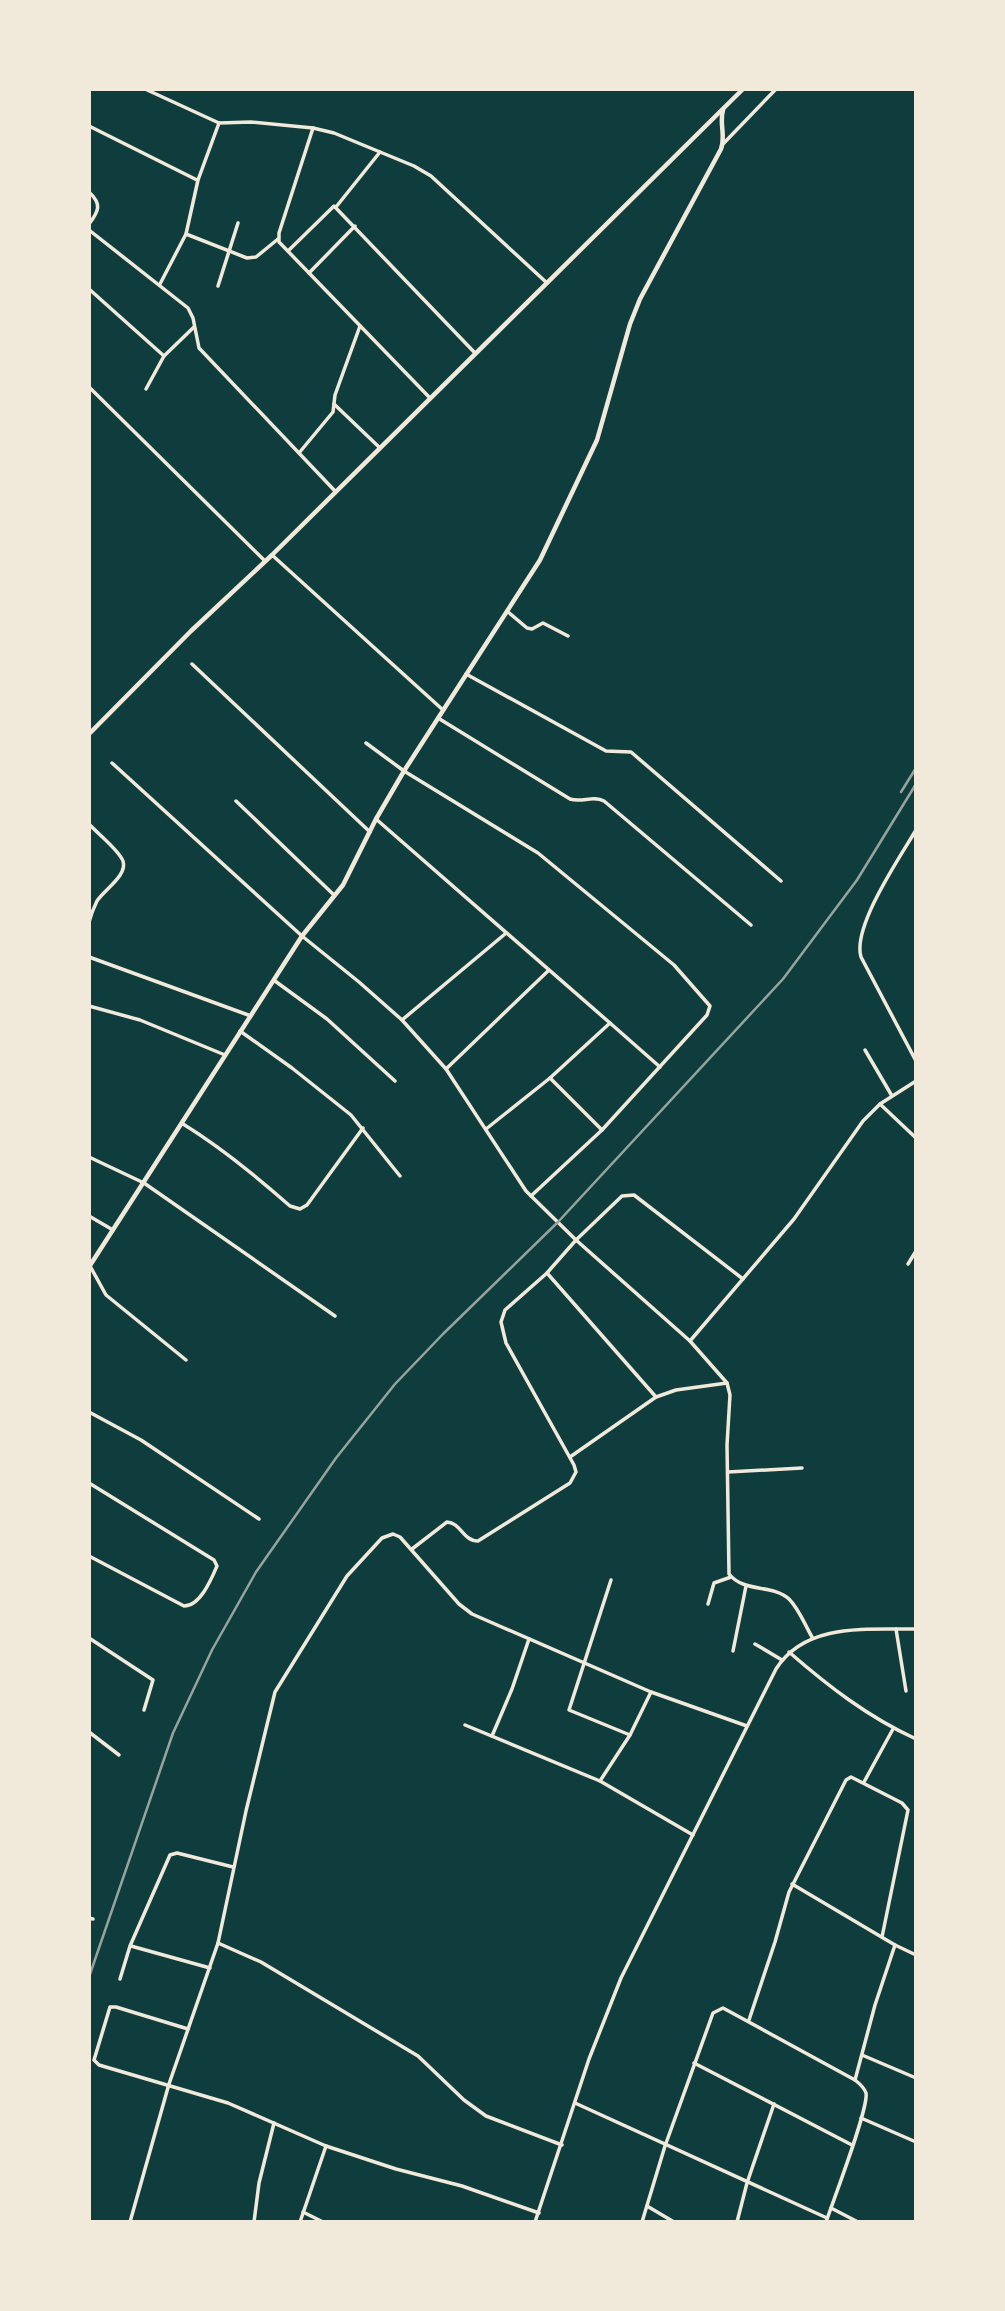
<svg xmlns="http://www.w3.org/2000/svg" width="1005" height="2311" font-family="Helvetica,sans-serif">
<rect width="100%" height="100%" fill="#0f3d3e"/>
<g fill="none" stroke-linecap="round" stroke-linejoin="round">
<g stroke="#f1e9da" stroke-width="3.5">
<path d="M 145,89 L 219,123 L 251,122 L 313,128 L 334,133 L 414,166 L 431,176 L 547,283"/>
<path d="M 89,126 L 197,180"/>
<path d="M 313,128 L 279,233 L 279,242 L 430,398"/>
<path d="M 723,144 L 776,89"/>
<path d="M 89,192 C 102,204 99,211 89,224"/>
<path d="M 336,207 L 380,152"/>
<path d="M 89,230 L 188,308 L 193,318 L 199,348 L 335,491"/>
<path d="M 186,234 L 247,258 L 256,257 L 278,239"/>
<path d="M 288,251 L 334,206 L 475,353"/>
<path d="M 309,273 L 355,226"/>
<path d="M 160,284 L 186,234 L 198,180 L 219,123"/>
<path d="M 218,286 L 238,223"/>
<path d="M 89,289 L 164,356"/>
<path d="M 89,387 L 265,561"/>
<path d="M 146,389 L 164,356 L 194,327"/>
<path d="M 334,404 L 380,448"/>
<path d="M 299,453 L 333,412 L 335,395 L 360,326"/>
<path d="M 272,555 L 443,710"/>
<path d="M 507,611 L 527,628 L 532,629 L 543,623 L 568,636"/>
<path d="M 192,664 L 370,832"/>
<path d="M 466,674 L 606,751 L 631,752 L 781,881"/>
<path d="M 438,718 L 570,799 C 582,803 593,795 604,801 L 751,925"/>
<path d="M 366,743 L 404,771 L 538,853 L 674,965 L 710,1006 L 707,1015 L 602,1130 L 531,1196"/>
<path d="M 112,763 L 302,936 L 359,982 L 402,1020 L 446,1069 L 526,1191 L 576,1240 L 690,1341 L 727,1383 L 730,1395 L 727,1445 L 729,1574 C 744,1593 773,1584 789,1599 C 799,1609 805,1625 812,1637"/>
<path d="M 236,801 L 334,895"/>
<path d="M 376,819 L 610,1023 L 550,1078 L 486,1129"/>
<path d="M 89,824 C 98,834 119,850 123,861 C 128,875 104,890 97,901 C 94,907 91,915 89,922"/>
<path d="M 916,830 C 900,857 852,927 861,957 L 916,1061"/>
<path d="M 89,957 L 251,1016"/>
<path d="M 275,981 L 327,1019 L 395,1081"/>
<path d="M 89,1006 L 140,1020 L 225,1055"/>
<path d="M 402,1020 L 505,934"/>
<path d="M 610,1023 L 660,1067"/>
<path d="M 240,1031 L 292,1068 L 351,1115 L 400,1176"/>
<path d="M 865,1050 L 892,1096"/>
<path d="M 446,1069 L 548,971"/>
<path d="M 550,1078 L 602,1130"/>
<path d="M 880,1104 L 916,1138"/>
<path d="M 183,1124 C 222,1148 256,1176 290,1206 L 300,1209 L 307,1205 L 363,1128"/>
<path d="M 89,1157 L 144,1183 L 335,1316"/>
<path d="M 89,1216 L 113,1230"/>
<path d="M 908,1264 L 916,1251"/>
<path d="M 90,1266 L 106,1295 L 186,1360"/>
<path d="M 547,1273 L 656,1397"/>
<path d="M 690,1341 L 794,1219 L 863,1121 L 880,1104 L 916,1081"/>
<path d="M 89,1412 L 141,1440 L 259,1519"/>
<path d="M 570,1457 L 656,1397 L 676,1390 L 727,1383"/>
<path d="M 728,1472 L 802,1468"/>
<path d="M 89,1483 L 214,1560 L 217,1566 C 211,1580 200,1606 184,1606 L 89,1556"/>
<path d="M 412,1549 L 447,1522 C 461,1523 463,1541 478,1541 L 570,1483 L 576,1472 L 574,1465 L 506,1343 L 501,1322 L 505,1310 L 547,1273 L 576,1240 L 622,1196 L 634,1195 L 743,1279"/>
<path d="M 611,1580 L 569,1710 L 630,1735"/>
<path d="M 708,1604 L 714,1583 L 731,1577"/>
<path d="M 896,1629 L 906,1691"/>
<path d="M 89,1638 L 153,1680 L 144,1710"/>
<path d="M 755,1644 L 782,1660"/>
<path d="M 733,1651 L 746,1586"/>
<path d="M 789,1652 C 828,1686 868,1717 916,1739"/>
<path d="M 465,1725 L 600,1781 L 693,1835"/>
<path d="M 89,1732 L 119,1755"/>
<path d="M 492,1736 L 512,1689 L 529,1639"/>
<path d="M 600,1781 L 630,1735 L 651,1692"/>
<path d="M 864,1782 L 893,1729"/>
<path d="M 792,1884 L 895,1945 L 916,1955"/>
<path d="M 89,1918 L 93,1919"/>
<path d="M 218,1943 L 261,1962 L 418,2056 L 464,2100 L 486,2116 L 562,2145"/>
<path d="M 131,1946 L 210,1968"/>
<path d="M 120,1979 L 130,1946 L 170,1855 L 177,1853 L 233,1867"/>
<path d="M 749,2020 L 775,1942 L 789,1892 L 846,1780 L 851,1777 L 902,1803 L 908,1810 L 882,1937"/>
<path d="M 188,2029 L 116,2007 L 110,2007 L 94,2060 L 99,2065 L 228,2103 L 326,2146 L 396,2169 L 462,2186 L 539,2213"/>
<path d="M 862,2055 L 916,2078"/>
<path d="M 694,2063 L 852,2145"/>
<path d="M 855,2080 L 875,2005 L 895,1945"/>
<path d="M 575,2103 L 827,2218"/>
<path d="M 861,2118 L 916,2142"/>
<path d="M 647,2206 L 674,2222"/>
<path d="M 831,2208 L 858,2222"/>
<path d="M 303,2212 L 323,2222"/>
<path d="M 130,2222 L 169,2084 L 218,1943 L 246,1811 L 275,1692 L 347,1576 L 382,1538 L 393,1534 L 400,1537 L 459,1604 L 472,1614 L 651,1692 L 747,1726"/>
<path d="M 254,2222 L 259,2183 L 274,2123"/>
<path d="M 300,2222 L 326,2146"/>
<path d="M 535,2222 L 589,2059 L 621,1978 L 776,1669 C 806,1622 867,1630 916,1629"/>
<path d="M 642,2222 L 665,2146 L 713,2013 L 723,2008 L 855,2080 C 860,2084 864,2087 866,2093 C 869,2108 833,2201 826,2222"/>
<path d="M 737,2222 L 747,2183 L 774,2104"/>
</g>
<g stroke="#f1e9da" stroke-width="4.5">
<path d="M 89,734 L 191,631 L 272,555 L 743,89"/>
<path d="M 89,1267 L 302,936 L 343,885 L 376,819 L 404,771 L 540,560 L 597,440 L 630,324 L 640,299 L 721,149 C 726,136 719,123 723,110"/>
</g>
<g stroke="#97a49c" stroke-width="2.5">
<path d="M 901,792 L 916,768"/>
<path d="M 89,1977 L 173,1733 L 212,1650 L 256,1572 L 336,1458 L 395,1384 L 443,1334 L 558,1222 L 783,979 L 857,880 L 916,784"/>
</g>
</g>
<rect width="1005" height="2311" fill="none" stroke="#f1e9da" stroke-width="182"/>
</svg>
